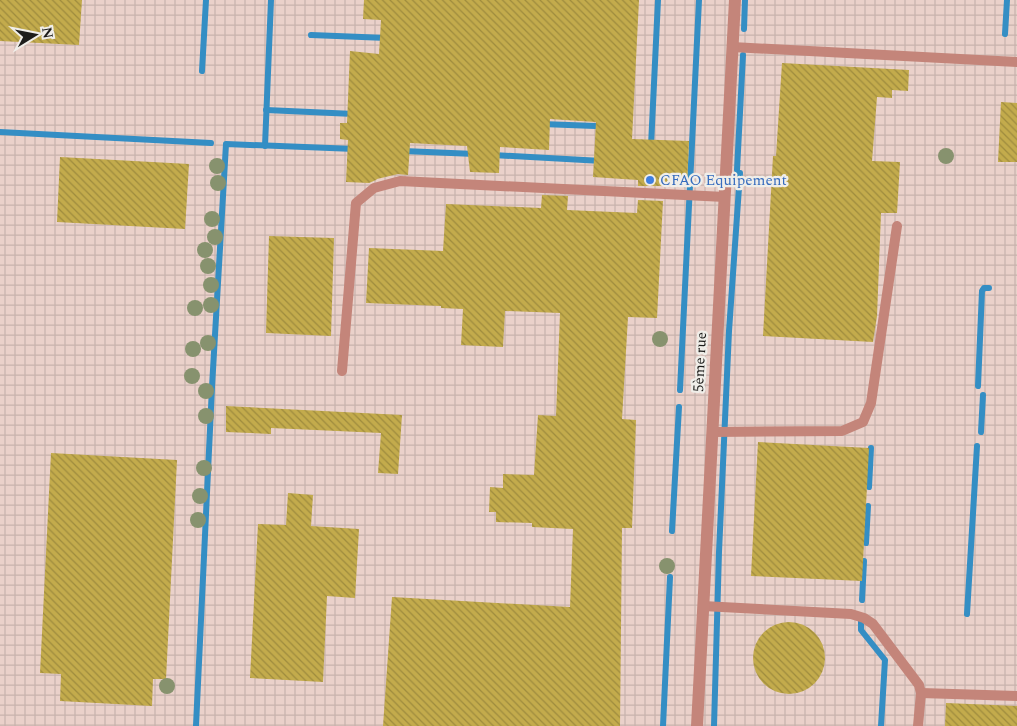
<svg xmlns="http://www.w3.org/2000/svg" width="1017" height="726" font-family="Spectral,serif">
<defs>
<pattern id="industrial-grid" width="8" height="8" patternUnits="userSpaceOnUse" patternTransform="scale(1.25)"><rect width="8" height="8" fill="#ead1ca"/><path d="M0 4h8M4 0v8" fill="none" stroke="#c8b3ad"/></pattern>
<pattern id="building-back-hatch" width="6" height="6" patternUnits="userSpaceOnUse" patternTransform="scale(1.25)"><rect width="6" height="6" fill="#c3ab4c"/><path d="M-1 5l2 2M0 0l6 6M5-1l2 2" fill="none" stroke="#9e8b3e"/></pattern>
</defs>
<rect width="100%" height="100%" fill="#e2e1db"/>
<rect fill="url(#industrial-grid)" x="0" y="0" width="1017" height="726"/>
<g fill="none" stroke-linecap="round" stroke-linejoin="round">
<g stroke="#348ec4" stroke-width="6">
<path d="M 744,29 L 745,0"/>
<path d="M 1005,34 L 1007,0"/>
<path d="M 311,35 L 387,38"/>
<path d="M 202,71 L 206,0"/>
<path d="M 266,110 L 354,114"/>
<path d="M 542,124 L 595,126"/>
<path d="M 0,132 L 211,143"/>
<path d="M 265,146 L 271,0"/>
<path d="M 651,146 L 658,0"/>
<path d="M 403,151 L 475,154"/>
<path d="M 493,155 L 602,161"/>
<path d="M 737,170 L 743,55"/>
<path d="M 978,386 L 982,291 L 984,288 L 989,288"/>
<path d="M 680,390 L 699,0"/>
<path d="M 981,432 L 983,395"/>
<path d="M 869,487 L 871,448"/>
<path d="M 672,531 L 679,407"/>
<path d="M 866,543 L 868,506"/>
<path d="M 862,600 L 864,561"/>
<path d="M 967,614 L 977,446"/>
<path d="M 861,620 L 861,630 L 885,660 L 881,726"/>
<path d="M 196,726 L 212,387 L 226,144 L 355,149"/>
<path d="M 663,726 L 670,577"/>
<path d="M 714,726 L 719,552 L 729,331 L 740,173"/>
</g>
</g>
<g fill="url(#building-back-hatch)">
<path d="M 0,0 L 82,0 L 79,45 L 0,41 Z"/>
<path d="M 364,0 L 639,0 L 632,139 L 689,141 L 687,186 L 638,186 L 638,180 L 593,177 L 596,122 L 550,119 L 549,150 L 500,147 L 499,173 L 470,172 L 467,146 L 410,143 L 408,175 L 398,174 L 377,179 L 376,180 L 369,183 L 346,182 L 348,140 L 340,139 L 340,123 L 347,123 L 350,51 L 379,54 L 381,20 L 363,19 Z"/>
<path d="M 782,63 L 909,70 L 908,91 L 892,90 L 892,98 L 877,97 L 872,161 L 900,162 L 897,213 L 881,213 L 877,316 L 873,342 L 763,336 L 773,156 L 776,156 Z"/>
<path d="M 1001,102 L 1017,103 L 1017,162 L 998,162 Z"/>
<path d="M 60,157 L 189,164 L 185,229 L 57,222 Z"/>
<path d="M 542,195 L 568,196 L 567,210 L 637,213 L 638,200 L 663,201 L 657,318 L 628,317 L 622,419 L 636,420 L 632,528 L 622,528 L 620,726 L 383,726 L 392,597 L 570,607 L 573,529 L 532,527 L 532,523 L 496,522 L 496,512 L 489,512 L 490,487 L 503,488 L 503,474 L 534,475 L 538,415 L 556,416 L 560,313 L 505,311 L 503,347 L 461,345 L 463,309 L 441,308 L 441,306 L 366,303 L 369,248 L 443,251 L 446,204 L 541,208 Z"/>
<path d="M 269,236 L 334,238 L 331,336 L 266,333 Z"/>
<path d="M 226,406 L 402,415 L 398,474 L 378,473 L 381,433 L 271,428 L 271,434 L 226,432 Z"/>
<path d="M 758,442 L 869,448 L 862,581 L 751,576 Z"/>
<path d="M 51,453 L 177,460 L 166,679 L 153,679 L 152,706 L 60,701 L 61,674 L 40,673 Z"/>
<path d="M 288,493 L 313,495 L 311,526 L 359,529 L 355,598 L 327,596 L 323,682 L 250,678 L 258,524 L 286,525 Z"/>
<circle cx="789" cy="658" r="36"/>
<path d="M 946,703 L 1017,706 L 1017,726 L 945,726 Z"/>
</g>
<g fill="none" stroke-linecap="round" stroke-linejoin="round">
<g stroke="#c4857a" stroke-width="10">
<path d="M 732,47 L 1017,62"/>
<path d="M 342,371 L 356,203 L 374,188 L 400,181 L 725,197"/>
<path d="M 712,432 L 842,431 L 863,422 L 871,403 L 897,226"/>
<path d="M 703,606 L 851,614 L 864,618 L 873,624 L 919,685 L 921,693 L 918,726"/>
<path d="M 921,693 L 1017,696"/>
</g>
<path stroke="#c4857a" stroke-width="12" d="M 697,726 L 735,0"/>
</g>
<g fill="#87926e">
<circle cx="946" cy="156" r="8"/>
<circle cx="217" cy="166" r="8"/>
<circle cx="218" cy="183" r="8"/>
<circle cx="212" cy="219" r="8"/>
<circle cx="215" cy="237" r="8"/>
<circle cx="205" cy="250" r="8"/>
<circle cx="208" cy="266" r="8"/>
<circle cx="211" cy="285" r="8"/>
<circle cx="211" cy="305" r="8"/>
<circle cx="195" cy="308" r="8"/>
<circle cx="660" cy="339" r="8"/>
<circle cx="208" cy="343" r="8"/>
<circle cx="193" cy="349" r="8"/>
<circle cx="192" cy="376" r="8"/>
<circle cx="206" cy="391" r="8"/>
<circle cx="206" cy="416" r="8"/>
<circle cx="204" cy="468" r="8"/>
<circle cx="200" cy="496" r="8"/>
<circle cx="198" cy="520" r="8"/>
<circle cx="667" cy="566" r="8"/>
<circle cx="167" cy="686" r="8"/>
</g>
<circle fill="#3f7fe0" stroke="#f0eee9" stroke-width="2" cx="650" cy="180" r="5"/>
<g text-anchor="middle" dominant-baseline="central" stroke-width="4.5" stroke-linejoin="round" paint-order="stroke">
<g font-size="15" fill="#366cbe" stroke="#f0eee9" text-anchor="start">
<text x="660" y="180">CFAO Equipement</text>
</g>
<g font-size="15" fill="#1d1d1b" stroke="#f0eee9">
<text transform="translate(700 362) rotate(-87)">5ème rue</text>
</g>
</g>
<g transform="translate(35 35) rotate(80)" stroke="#f0eee9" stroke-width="4" paint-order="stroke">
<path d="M0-4L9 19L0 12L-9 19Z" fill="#1d1d1b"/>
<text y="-8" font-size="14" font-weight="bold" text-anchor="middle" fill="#1d1d1b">N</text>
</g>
</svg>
